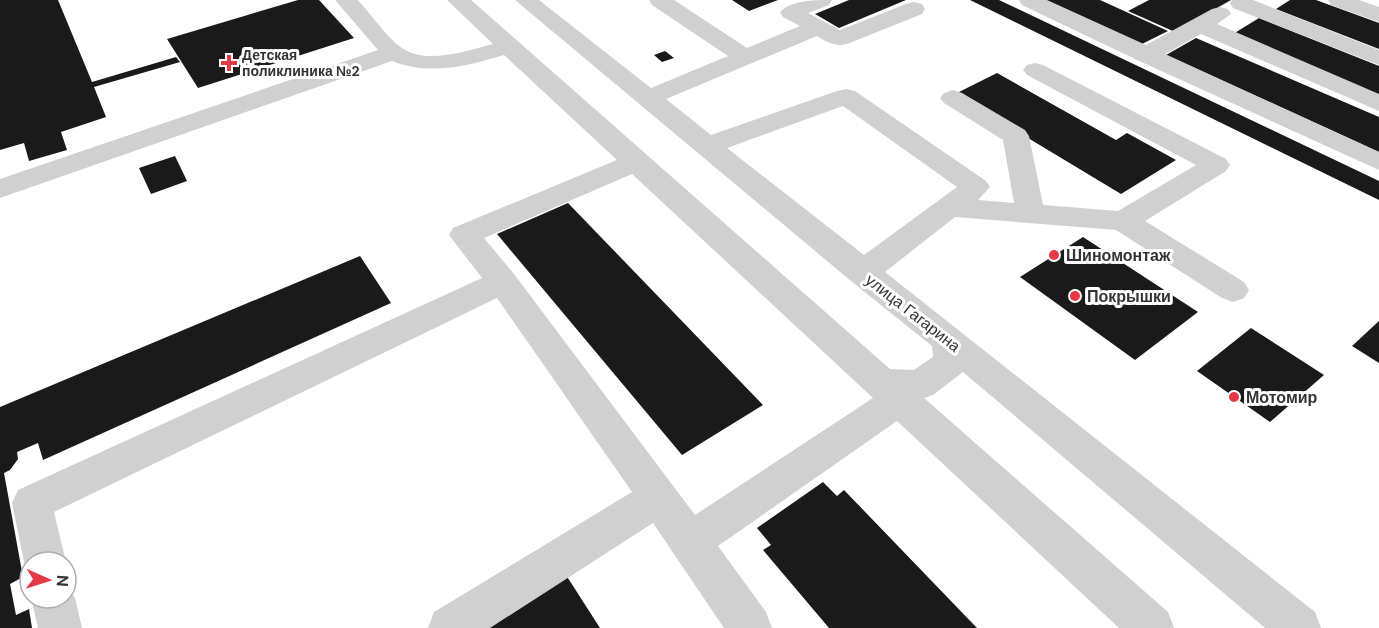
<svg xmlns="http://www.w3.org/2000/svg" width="1379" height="628" font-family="'DM Sans',sans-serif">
<rect width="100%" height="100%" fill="#fff"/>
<g fill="#1a1a1a">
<path d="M 0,0 L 58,0 L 92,82 L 176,57 L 180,62 L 94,87 L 106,117 L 61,132 L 67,150 L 29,161 L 24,143 L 0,150 Z"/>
<path d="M 298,0 L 319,0 L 354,38 L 198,88 L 167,39 Z"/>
<path d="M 732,0 L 778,0 L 749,11 Z"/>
<path d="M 849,0 L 906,0 L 839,28 L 815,14 Z"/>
<path d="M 970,0 L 999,0 L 1379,181 L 1379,200 Z"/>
<path d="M 1043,0 L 1100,0 L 1168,31 L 1138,46 Z"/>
<path d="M 1149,0 L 1231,0 L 1175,32 L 1128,11 Z"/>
<path d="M 1290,0 L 1316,0 L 1379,23 L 1379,49 L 1276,9 Z"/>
<path d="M 1259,18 L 1379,66 L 1379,95 L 1233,34 Z"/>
<path d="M 1196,38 L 1379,117 L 1379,152 L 1166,55 Z"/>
<path d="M 665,51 L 674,58 L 662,62 L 654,55 Z"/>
<path d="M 997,73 L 1116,140 L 1127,133 L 1176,160 L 1121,194 L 955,94 Z"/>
<path d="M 175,156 L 187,181 L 151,194 L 139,168 Z"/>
<path d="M 568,203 L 763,405 L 682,455 L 497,234 Z"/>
<path d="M 1083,237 L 1198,312 L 1135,360 L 1020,277 Z"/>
<path d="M 360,256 L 391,303 L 43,460 L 38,443 L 17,452 L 18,459 L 10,470 L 4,473 L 23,577 L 10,584 L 16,615 L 29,609 L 32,628 L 0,628 L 0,407 Z"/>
<path d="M 1379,321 L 1379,363 L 1352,346 Z"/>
<path d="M 1251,328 L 1324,375 L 1270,422 L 1197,371 Z"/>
<path d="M 823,482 L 837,496 L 844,490 L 977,628 L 829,628 L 763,550 L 771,545 L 757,528 Z"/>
<path d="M 566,575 L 600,628 L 483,628 Z"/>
</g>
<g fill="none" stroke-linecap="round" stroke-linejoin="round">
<g fill="#d0d0d0" fill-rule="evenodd">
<path d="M 335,0 L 358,0 C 369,12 389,40 402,48 C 427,65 466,51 493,44 L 447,0 L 471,0 L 890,369 L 914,370 L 933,357 L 932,346 L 851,281 L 515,0 L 539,0 L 651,88 L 728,56 L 652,5 L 649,0 L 674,0 L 747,48 L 800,26 L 783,17 L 780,12 C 791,0 815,0 832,0 L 829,5 L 808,13 L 840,30 L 906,4 L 914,2 L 922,4 L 925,9 L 922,14 L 847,44 C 835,47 827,42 817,36 L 666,99 L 711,135 L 837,91 L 846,89 L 855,91 L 986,181 L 990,187 L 978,200 L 1014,203 L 1003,140 L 944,103 L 940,98 L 944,93 L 953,90 L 962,93 L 1025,130 L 1029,136 L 1043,205 L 1118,211 L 1196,165 L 1027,75 L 1023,70 L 1027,65 L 1035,63 L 1043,65 L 1226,159 L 1230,165 L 1226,171 L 1145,221 L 1244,282 L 1249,290 L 1244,298 L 1233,302 L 1222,298 L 1116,230 L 955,217 L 885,272 L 1315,612 L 1321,628 L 1265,628 L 963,372 L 933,395 L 924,398 L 1168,612 L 1174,628 L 1119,628 L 897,421 L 718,546 L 766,612 L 772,628 L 724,628 L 653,523 L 490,628 L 428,628 L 434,612 L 632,492 L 497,298 L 54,512 L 66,562 L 30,562 L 30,576 L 24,562 L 12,503 L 18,490 L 482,278 L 449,235 L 453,228 L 617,160 L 504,55 C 467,66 430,76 392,61 L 0,198 L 0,179 L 378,50 ZM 843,106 L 957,187 L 864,255 L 727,148 ZM 632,174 L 873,398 L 695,515 L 514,274 L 484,238 Z"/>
<path d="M 1019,0 L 1047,0 L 1146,45 L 1212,9 L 1220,7 L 1228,9 L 1231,14 L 1217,24 L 1379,94 L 1379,111 L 1201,34 L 1165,54 L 1379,152 L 1379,170 L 1137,60 L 1022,5 Z"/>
<path d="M 1232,0 L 1253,0 L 1379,50 L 1379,65 L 1233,8 L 1230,3 Z"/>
<path d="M 1328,0 L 1359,0 L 1379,7 L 1379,22 L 1331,5 Z"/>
<path d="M 66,582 L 75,598 L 82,628 L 38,628 L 31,598 L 66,598 Z"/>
</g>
</g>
<g fill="#e63946" stroke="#fff" stroke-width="2">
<path d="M226 54h6v6h6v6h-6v6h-6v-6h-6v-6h6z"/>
<circle cx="1054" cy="255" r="6"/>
<circle cx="1075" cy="296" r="6"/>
<circle cx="1234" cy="397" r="6"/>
</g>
<g text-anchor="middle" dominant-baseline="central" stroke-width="6" stroke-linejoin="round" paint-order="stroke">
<g font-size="14" font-weight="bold" fill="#333" stroke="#fff" text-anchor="start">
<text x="242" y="55">Детская<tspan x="242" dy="16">поликлиника №2</tspan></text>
</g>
<g font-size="16" font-weight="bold" fill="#333" stroke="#fff" text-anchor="start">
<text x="1066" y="255">Шиномонтаж</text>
<text x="1087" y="296">Покрышки</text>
<text x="1246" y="397">Мотомир</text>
</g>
<g font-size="16" fill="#333" stroke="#fff">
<text transform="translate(913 313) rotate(38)">улица Гагарина</text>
</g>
</g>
<g transform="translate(48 580) rotate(93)"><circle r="28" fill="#ffffff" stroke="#adadad" stroke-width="1.5"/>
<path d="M0-4.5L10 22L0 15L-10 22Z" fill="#e63946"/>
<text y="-9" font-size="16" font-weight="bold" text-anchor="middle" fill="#333333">N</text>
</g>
</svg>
